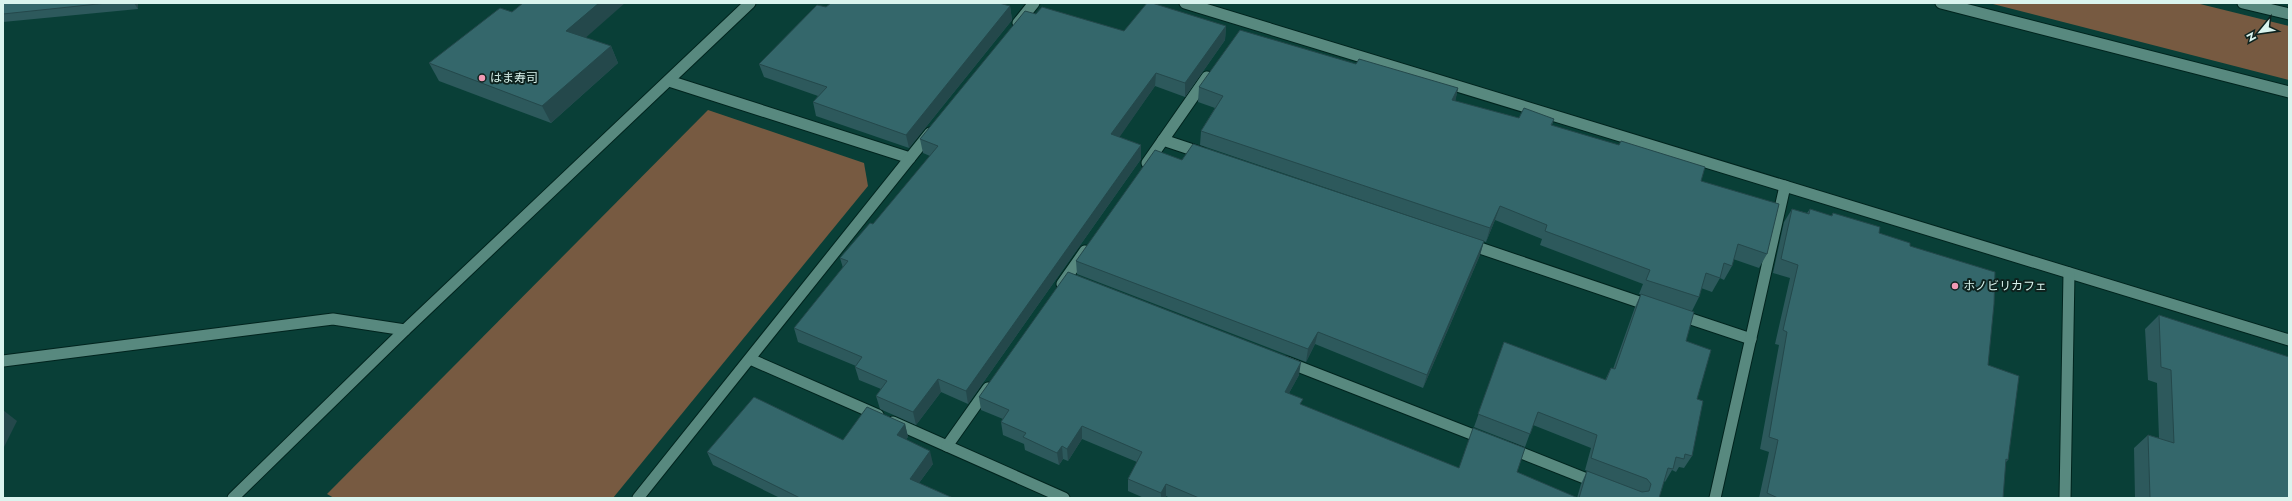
<svg xmlns="http://www.w3.org/2000/svg" width="2292" height="501" font-family="Jost,'Noto Sans JP',sans-serif">
<rect width="100%" height="100%" fill="#093f37"/>
<g fill="#775a41">
<path d="M 1989,3 L 2196,3 L 2289,26 L 2289,80 Z"/>
<path d="M 708,110 L 864,163 L 868,186 L 613,498 L 334,498 L 327,494 Z"/>
</g>
<g fill="none" stroke-linecap="round" stroke-linejoin="round">
<g stroke="#00241e" stroke-width="13">
<g id="minor">
<path d="M 1185,3 L 2289,340"/>
<path d="M 1018,23 L 1034,3"/>
<path d="M 669,81 L 910,158"/>
<path d="M 1163,140 L 1202,153"/>
<path d="M 1147,163 L 1207,77"/>
<path d="M 1468,244 L 1651,306"/>
<path d="M 1062,284 L 1085,251"/>
<path d="M 1679,315 L 1751,339"/>
<path d="M 750,359 L 878,415"/>
<path d="M 1287,362 L 1484,439"/>
<path d="M 893,422 L 1064,498"/>
<path d="M 947,446 L 988,388"/>
<path d="M 1509,448 L 1597,483"/>
<path d="M 638,498 L 930,133"/>
<path d="M 1715,498 L 1785,186"/>
</g>
</g>
<g stroke="#00241e" stroke-width="13">
<g id="tertiary">
<path d="M 1941,3 L 2289,92"/>
<path d="M 2243,3 L 2289,14"/>
<path d="M 3,361 L 333,319 L 405,330"/>
<path d="M 233,498 L 405,330 L 750,3"/>
<path d="M 2065,498 L 2069,273"/>
</g>
</g>
<use href="#minor" stroke="#58897f" stroke-width="11"/>
<use href="#tertiary" stroke="#58897f" stroke-width="11"/>
</g>
<g fill="#2d595c">
<path d="M 3,3 L 138,3 L 138,9 L 3,22 Z"/>
<path d="M 1010,6 L 1012,20 L 909,148 L 816,116 L 813,102 L 818,96 L 764,77 L 759,64 L 826,7 Z"/>
<path d="M 1036,14 L 1124,31 L 1226,26 L 1225,40 L 1185,97 L 1155,86 L 1119,137 L 1141,145 L 1141,159 L 968,404 L 941,392 L 916,425 L 880,409 L 876,396 L 881,389 L 859,380 L 855,367 L 856,366 L 798,342 L 794,328 L 843,268 L 840,258 L 873,224 L 930,156 L 923,153 L 920,139 Z"/>
<path d="M 586,38 L 611,46 L 618,63 L 551,123 L 439,81 L 429,63 Z"/>
<path d="M 1356,64 L 1458,88 L 1455,101 L 1519,118 L 1554,119 L 1552,125 L 1701,181 L 1767,254 L 1759,268 L 1733,259 L 1732,266 L 1724,280 L 1720,278 L 1712,292 L 1701,288 L 1699,297 L 1692,311 L 1686,341 L 1697,399 L 1692,456 L 1684,468 L 1679,467 L 1676,472 L 1672,470 L 1665,482 L 1664,481 L 1659,498 L 1170,498 L 1166,496 L 1165,498 L 1144,498 L 1128,491 L 1128,479 L 1137,462 L 1082,439 L 1068,461 L 1063,459 L 1059,465 L 1025,450 L 1024,444 L 1003,435 L 1001,422 L 1003,419 L 981,410 L 979,397 L 1299,375 L 1289,393 L 1302,405 L 1459,468 L 1517,472 L 1577,498 L 1581,484 L 1587,471 L 1624,486 L 1585,470 L 1591,448 L 1533,425 L 1525,447 L 1474,427 L 1504,342 L 1605,380 L 1611,368 L 1613,369 L 1635,307 L 1641,294 L 1639,294 L 1643,284 L 1540,245 L 1542,239 L 1495,220 L 1486,242 L 1200,145 L 1201,131 L 1215,108 L 1198,102 L 1199,87 Z"/>
<path d="M 1182,160 L 1484,241 L 1480,255 L 1423,388 L 1315,344 L 1306,362 L 1077,274 L 1076,261 Z"/>
<path d="M 1792,209 L 1807,213 L 1810,209 L 1831,216 L 1833,213 L 1910,246 L 1988,365 L 2008,460 L 2005,463 L 2003,498 L 1759,498 L 1769,452 L 1760,449 L 1779,345 L 1775,344 L 1790,278 L 1773,273 L 1784,222 Z"/>
<path d="M 2159,315 L 2289,498 L 2135,498 L 2134,448 L 2148,435 L 2159,438 L 2157,383 L 2148,380 L 2145,329 Z"/>
<path d="M 905,424 L 908,437 L 906,439 L 933,464 L 919,483 L 953,498 L 780,498 L 713,465 L 707,452 L 843,440 Z"/>
</g>
<g fill="#24484b">
<path d="M 134,3 L 138,3 L 138,9 Z"/>
<path d="M 599,3 L 625,3 L 574,48 L 566,31 Z"/>
<path d="M 1010,6 L 1012,20 L 909,148 L 906,135 Z"/>
<path d="M 1226,26 L 1225,40 L 1185,97 L 1185,83 Z"/>
<path d="M 611,46 L 618,63 L 551,123 L 542,106 Z"/>
<path d="M 1156,73 L 1155,86 L 1112,148 L 1111,134 Z"/>
<path d="M 1458,88 L 1455,103 L 1452,100 Z"/>
<path d="M 1141,145 L 1141,159 L 968,404 L 966,391 Z"/>
<path d="M 1500,206 L 1495,220 L 1486,242 L 1490,228 Z"/>
<path d="M 1484,241 L 1480,255 L 1423,388 L 1427,375 Z"/>
<path d="M 1318,332 L 1315,344 L 1306,362 L 1308,349 Z"/>
<path d="M 1301,362 L 1299,375 L 1283,404 L 1285,392 Z"/>
<path d="M 938,379 L 941,392 L 916,425 L 913,412 Z"/>
<path d="M 3,410 L 17,421 L 3,449 Z"/>
<path d="M 905,424 L 908,437 L 900,447 L 897,435 Z"/>
<path d="M 1082,426 L 1082,439 L 1068,461 L 1067,449 Z"/>
<path d="M 1062,446 L 1063,459 L 1059,465 L 1057,453 Z"/>
<path d="M 930,451 L 933,464 L 913,491 L 910,479 Z"/>
<path d="M 1166,484 L 1166,496 L 1165,498 L 1161,498 L 1161,493 Z"/>
</g>
<g fill="#34676b" stroke="#24484b">
<path d="M 3,3 L 107,3 L 3,14 Z"/>
<path d="M 523,3 L 599,3 L 566,31 L 611,46 L 542,106 L 429,63 L 500,8 L 512,12 Z"/>
<path d="M 831,3 L 999,3 L 1010,6 L 906,135 L 813,102 L 827,87 L 759,64 L 817,5 L 826,7 Z"/>
<path d="M 1147,3 L 1152,3 L 1226,26 L 1185,83 L 1156,73 L 1111,134 L 1141,145 L 966,391 L 938,379 L 913,412 L 876,396 L 887,381 L 855,367 L 862,357 L 794,328 L 848,261 L 840,258 L 870,223 L 873,224 L 938,146 L 920,139 L 1025,11 L 1036,14 L 1042,7 L 1124,31 Z"/>
<path d="M 1240,30 L 1356,64 L 1359,59 L 1458,88 L 1452,100 L 1519,118 L 1524,108 L 1554,119 L 1551,125 L 1619,145 L 1621,141 L 1705,167 L 1701,181 L 1779,204 L 1767,254 L 1738,244 L 1732,266 L 1724,263 L 1720,278 L 1706,273 L 1699,297 L 1646,280 L 1650,270 L 1545,231 L 1547,225 L 1500,206 L 1490,228 L 1201,131 L 1223,96 L 1199,87 Z"/>
<path d="M 1193,144 L 1484,241 L 1427,375 L 1318,332 L 1308,349 L 1076,261 L 1155,150 L 1182,160 Z"/>
<path d="M 1792,209 L 1809,214 L 1810,209 L 1832,216 L 1833,213 L 1880,227 L 1879,233 L 1910,243 L 1910,246 L 1995,272 L 1994,304 L 1988,365 L 2019,376 L 2008,460 L 2006,459 L 2003,498 L 1778,498 L 1767,493 L 1778,440 L 1769,437 L 1787,332 L 1783,330 L 1798,265 L 1781,259 Z"/>
<path d="M 1068,272 L 1301,362 L 1285,392 L 1303,399 L 1300,404 L 1459,468 L 1473,428 L 1525,448 L 1517,472 L 1578,498 L 1199,498 L 1166,484 L 1161,493 L 1128,479 L 1142,452 L 1082,426 L 1067,449 L 1062,446 L 1057,453 L 1023,437 L 1026,433 L 1001,422 L 1009,410 L 979,397 Z"/>
<path d="M 1641,294 L 1694,312 L 1686,341 L 1711,350 L 1697,399 L 1703,401 L 1692,456 L 1685,454 L 1684,459 L 1676,457 L 1673,469 L 1668,468 L 1659,498 L 1579,498 L 1587,471 L 1642,492 L 1649,491 L 1651,484 L 1647,479 L 1591,458 L 1597,435 L 1538,412 L 1530,434 L 1478,414 L 1504,342 L 1606,380 L 1611,368 L 1615,369 Z"/>
<path d="M 2159,315 L 2289,357 L 2289,498 L 2150,498 L 2148,435 L 2174,443 L 2171,370 L 2161,367 Z"/>
<path d="M 754,397 L 843,440 L 867,407 L 905,424 L 897,435 L 930,451 L 910,479 L 953,498 L 800,498 L 707,452 Z"/>
</g>
<g fill="#f19ab4" stroke="#0d221e" stroke-width="1.5">
<circle cx="482" cy="78" r="4"/>
<circle cx="1955" cy="286" r="4"/>
</g>
<g text-anchor="middle" dominant-baseline="central" stroke-width="4" stroke-linejoin="round" paint-order="stroke">
<g font-size="12" fill="#daf4ee" stroke="#0d221e" text-anchor="start">
<text x="490" y="78">はま寿司</text>
<text x="1963" y="286">ホノビリカフェ</text>
</g>
</g>
<rect width="2292" height="501" fill="none" stroke="#daf4ee" stroke-width="8"/>
<g transform="translate(2260 32) rotate(241)" stroke="#0d221e" stroke-width="3" paint-order="stroke">
<path d="M0-3L7 15L0 10L-7 15Z" fill="#daf4ee"/>
<text y="-6" font-size="11" font-weight="bold" text-anchor="middle" fill="#daf4ee">N</text>
</g>
</svg>
